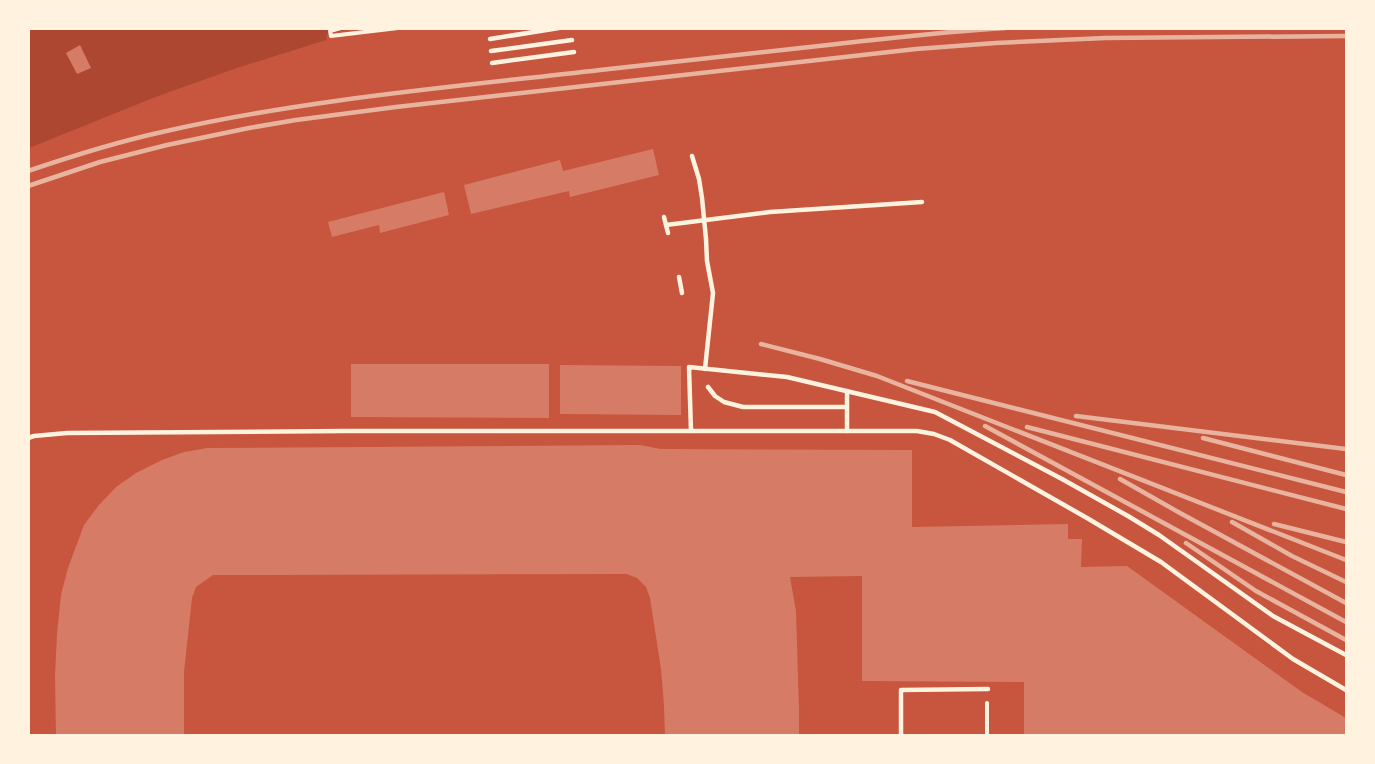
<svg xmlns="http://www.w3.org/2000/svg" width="1375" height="764" font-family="'Golos Text',sans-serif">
<rect width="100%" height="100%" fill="#c8553d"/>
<path fill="#ae4732" d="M 29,29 L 350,29 L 327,34 L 326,40 L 237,68 L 158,96 L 29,148 Z"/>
<g fill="#d67c66">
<path d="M 80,45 L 91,68 L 77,74 L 66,53 Z"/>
<path d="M 653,149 L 659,175 L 570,197 L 569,191 L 471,214 L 464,185 L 560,160 L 563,171 Z"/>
<path d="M 444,192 L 449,215 L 380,233 L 379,225 L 332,237 L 328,222 Z"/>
<path d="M 351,364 L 549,364 L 549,418 L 351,417 Z"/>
<path d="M 560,365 L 681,366 L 681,415 L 560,414 Z"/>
<path d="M 640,445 L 661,449 L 912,450 L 912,527 L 1068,524 L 1068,539 L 1082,539 L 1081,567 L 1127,566 L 1302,692 L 1346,718 L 1346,736 L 1024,736 L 1024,682 L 862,681 L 862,576 L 790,577 L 796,611 L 799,711 L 799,736 L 665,736 L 664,706 L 661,669 L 650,598 L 646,587 L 637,578 L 627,574 L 213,575 L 196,587 L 192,598 L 184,672 L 184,736 L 56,736 L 55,676 L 57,634 L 61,595 L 68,568 L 84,525 L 99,505 L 116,487 L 136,473 L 162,460 L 184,452 L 207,448 Z"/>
</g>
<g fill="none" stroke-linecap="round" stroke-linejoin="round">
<g stroke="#fff3e0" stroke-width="4">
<path d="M 341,28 L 330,31 L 331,36 L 398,28"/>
<path d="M 987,736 L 987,703"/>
</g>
<g stroke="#fff3e0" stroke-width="4.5">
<path d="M 490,39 L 559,28"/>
<path d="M 491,51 L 572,40"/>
<path d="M 492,63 L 574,52"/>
<path d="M 692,156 L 699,179 L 702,198 L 706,239 L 707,261 L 713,293 L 705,369"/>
<path d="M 664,217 L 668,233"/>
<path d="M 666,225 L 770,212 L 922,202"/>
<path d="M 679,277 L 682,293"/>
<path d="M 708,387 L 715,396 L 724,402 L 743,407 L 847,407"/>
<path d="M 847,391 L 847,431"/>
<path d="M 691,431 L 689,367 L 787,377 L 935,412 L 1062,479 L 1128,516 L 1159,535 L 1273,616 L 1346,655"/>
<path d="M 28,438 L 34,436 L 67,433 L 344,431 L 917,431 L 934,434 L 950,440 L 1087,518 L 1161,562 L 1293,659 L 1346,690"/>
<path d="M 901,736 L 901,690 L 988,689"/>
</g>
<g stroke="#e9b49f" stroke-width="4.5">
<path d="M 28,171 C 72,156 117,142 162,132 C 306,99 454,87 600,70 C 679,61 758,52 837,44 C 893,38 950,31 1006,28"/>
<path d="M 28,186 L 100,162 L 167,145 L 249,128 L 296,120 L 396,107 L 916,49 L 996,43 L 1105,38 L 1346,36"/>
<path d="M 761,344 L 820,359 L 877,376 L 1346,560"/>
<path d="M 907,381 L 1346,492"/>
<path d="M 1076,416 L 1346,449"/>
<path d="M 985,426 L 1346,622"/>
<path d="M 1027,427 L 1346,509"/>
<path d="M 1203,438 L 1346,475"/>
<path d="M 1120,479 L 1180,513 L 1346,603"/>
<path d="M 1232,522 L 1292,556 L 1346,582"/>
<path d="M 1274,524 L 1346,542"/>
<path d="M 1186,543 L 1256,591 L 1346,640"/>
</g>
</g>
<rect width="1375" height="764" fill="none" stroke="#fff3e0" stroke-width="60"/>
</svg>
